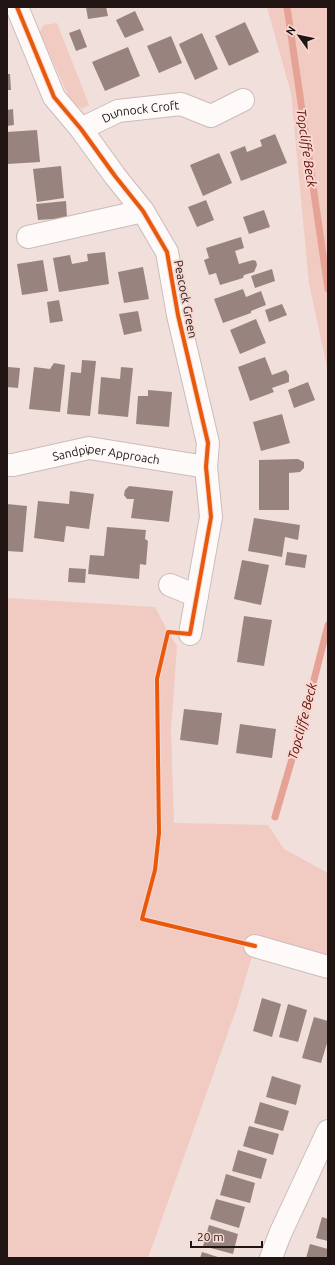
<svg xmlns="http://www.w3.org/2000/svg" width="335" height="1265" font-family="Ubuntu,sans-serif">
<rect width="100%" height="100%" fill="#f0dfda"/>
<g fill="#f1cac2">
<path d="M 267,7 L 328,7 L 328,372 L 309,283 L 291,93 Z"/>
<path d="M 57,23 L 89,105 L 82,109 L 75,104 L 70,99 L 40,33 L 41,29 L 44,25 Z"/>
<path d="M 7,598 L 155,607 L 168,632 L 177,646 L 171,730 L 174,823 L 268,825 L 284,849 L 328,873 L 328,967 L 255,946 L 237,1007 L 148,1258 L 7,1258 Z"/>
</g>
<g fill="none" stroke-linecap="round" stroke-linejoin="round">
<g stroke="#e6a395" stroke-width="7">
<path d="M 287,7 L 328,289"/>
<path d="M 275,817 L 306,711 L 328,625"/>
</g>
</g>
<g fill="#99837e">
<path d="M 86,7 L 106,7 L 108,16 L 88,19 Z"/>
<path d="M 135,11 L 144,30 L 125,38 L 116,20 Z"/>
<path d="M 245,22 L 259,52 L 229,66 L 215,36 Z"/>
<path d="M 80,29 L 87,47 L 76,51 L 69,33 Z"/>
<path d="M 202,33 L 218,69 L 195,80 L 179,44 Z"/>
<path d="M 171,36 L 182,63 L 159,73 L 147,46 Z"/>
<path d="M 128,47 L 140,76 L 105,91 L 92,62 Z"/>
<path d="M 7,74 L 10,74 L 11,90 L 7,90 Z"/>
<path d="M 13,109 L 14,125 L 7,126 L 7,110 Z"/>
<path d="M 37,130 L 40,162 L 7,164 L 7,132 Z"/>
<path d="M 275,134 L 287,163 L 241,181 L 230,152 L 245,146 L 247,152 L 262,146 L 260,140 Z"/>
<path d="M 219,153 L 232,183 L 203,196 L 190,165 Z"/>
<path d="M 61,166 L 64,198 L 37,202 L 33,169 Z"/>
<path d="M 206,200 L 214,220 L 197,227 L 188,207 Z"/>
<path d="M 66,201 L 67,218 L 38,220 L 36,204 Z"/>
<path d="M 264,210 L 270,227 L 249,234 L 243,217 Z"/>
<path d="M 241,237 L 244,248 L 235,251 L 239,264 L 253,260 L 256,261 L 257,265 L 254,272 L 244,275 L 243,278 L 220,285 L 216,273 L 209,275 L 204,260 L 209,258 L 206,248 Z"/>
<path d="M 105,252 L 109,284 L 59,292 L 53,258 L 70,255 L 72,264 L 88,261 L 87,254 Z"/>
<path d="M 43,260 L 48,291 L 22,295 L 17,264 Z"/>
<path d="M 143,267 L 149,299 L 124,303 L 118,272 Z"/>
<path d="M 272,269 L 275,281 L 255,288 L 251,276 Z"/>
<path d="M 243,289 L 246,297 L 261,291 L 266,305 L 251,311 L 251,313 L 223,323 L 214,299 Z"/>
<path d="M 59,300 L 63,321 L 50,323 L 47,302 Z"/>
<path d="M 282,304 L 287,315 L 269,322 L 265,310 Z"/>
<path d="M 138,311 L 142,331 L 124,335 L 119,314 Z"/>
<path d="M 256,319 L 266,343 L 240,354 L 230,330 Z"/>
<path d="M 265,357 L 272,375 L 286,370 L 289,375 L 289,382 L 272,388 L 274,392 L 250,401 L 238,367 Z"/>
<path d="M 82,360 L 96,361 L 90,416 L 67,414 L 71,372 L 81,373 Z"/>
<path d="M 54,363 L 65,365 L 60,412 L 29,409 L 34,367 L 50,369 Z"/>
<path d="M 8,367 L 20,368 L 18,388 L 7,387 Z"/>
<path d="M 121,367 L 133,368 L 128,417 L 98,414 L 101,377 L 120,379 Z"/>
<path d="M 308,382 L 315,400 L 294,408 L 288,390 Z"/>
<path d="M 148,390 L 172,392 L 169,427 L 136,424 L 138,396 L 148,396 Z"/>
<path d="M 282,414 L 290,443 L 261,451 L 253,422 Z"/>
<path d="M 298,459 L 304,462 L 304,468 L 300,472 L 289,473 L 289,510 L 259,510 L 259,460 Z"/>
<path d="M 129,486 L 173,491 L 169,522 L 131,518 L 134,499 L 127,499 L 124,495 L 125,490 Z"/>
<path d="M 70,491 L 94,494 L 89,529 L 66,526 L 64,542 L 34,538 L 38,501 L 69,504 Z"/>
<path d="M 7,504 L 27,506 L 23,552 L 7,551 Z"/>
<path d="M 254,518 L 300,525 L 298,540 L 285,537 L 282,557 L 248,551 Z"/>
<path d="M 107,527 L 146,530 L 145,539 L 148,541 L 146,565 L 140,564 L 139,579 L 88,574 L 90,555 L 104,556 Z"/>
<path d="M 287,552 L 307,555 L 305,568 L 285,565 Z"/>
<path d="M 242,560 L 269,565 L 261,605 L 234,599 Z"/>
<path d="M 69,568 L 86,569 L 85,583 L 68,582 Z"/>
<path d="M 244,616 L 272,620 L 264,666 L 237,662 Z"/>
<path d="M 184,709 L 222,713 L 218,745 L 180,740 Z"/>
<path d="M 240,724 L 276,729 L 272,758 L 236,753 Z"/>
<path d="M 262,998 L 281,1004 L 272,1037 L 253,1031 Z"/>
<path d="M 288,1004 L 307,1010 L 298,1042 L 279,1037 Z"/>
<path d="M 314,1017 L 328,1021 L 328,1040 L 321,1063 L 302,1058 Z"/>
<path d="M 272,1076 L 301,1085 L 296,1105 L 266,1097 Z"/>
<path d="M 260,1102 L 289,1111 L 283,1131 L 254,1123 Z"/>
<path d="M 249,1126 L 279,1134 L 273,1155 L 243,1146 Z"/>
<path d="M 238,1150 L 267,1159 L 261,1179 L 232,1171 Z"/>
<path d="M 226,1174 L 255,1183 L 250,1203 L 220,1195 Z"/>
<path d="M 216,1199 L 245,1207 L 239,1228 L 210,1219 Z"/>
<path d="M 322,1217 L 328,1219 L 328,1241 L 316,1238 Z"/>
<path d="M 209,1225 L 238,1234 L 233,1254 L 203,1246 Z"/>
<path d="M 310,1244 L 328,1249 L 327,1258 L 306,1258 Z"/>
<path d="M 202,1252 L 221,1258 L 200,1258 Z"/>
</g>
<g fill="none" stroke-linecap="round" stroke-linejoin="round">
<g stroke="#cbbdba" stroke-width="24">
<g id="minor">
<path d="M 17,7 L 54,97 L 81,129 L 115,176 L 143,211 L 167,252 L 178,315 L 208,443 L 206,467 L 211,517 L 190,634"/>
<path id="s1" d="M 81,129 L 118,111 L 181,104 L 211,116 L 243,100"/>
<path d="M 28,237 L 143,211"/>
<path id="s2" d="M 7,465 L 13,465 L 89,448 L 206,467"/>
<path d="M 170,585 L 197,596"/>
<path d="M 255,946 L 328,967"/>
<path d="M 271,1258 L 280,1234 L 328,1131"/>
</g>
</g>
<use href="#minor" stroke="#fdfaf9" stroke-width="22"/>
<g stroke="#f8d9d2" stroke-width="6">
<path id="cycleway" d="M 17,7 L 54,97 L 81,129 L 115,176 L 143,211 L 167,252 L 178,315 L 208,443 L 206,467 L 211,517 L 190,634 L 168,632 L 157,679 L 159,833 L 155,870 L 142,919 L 255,946"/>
</g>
<use href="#cycleway" stroke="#e8590c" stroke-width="4"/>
</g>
<g text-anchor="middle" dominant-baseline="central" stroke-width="4" stroke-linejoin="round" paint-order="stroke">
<g font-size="12" fill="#201513" stroke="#f8d9d2">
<text stroke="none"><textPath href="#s1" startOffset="63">Dunnock Croft</textPath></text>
<text transform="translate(186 299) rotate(79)">Peacock Green</text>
<text stroke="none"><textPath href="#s2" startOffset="101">Sandpiper Approach</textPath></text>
</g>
<g font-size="13" font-style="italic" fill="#590800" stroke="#f8d9d2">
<text transform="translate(307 148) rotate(82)">Topcliffe Beck</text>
<text transform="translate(302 721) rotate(-75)">Topcliffe Beck</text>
</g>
</g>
<rect width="335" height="1265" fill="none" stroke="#201513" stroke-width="16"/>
<g transform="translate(299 36) rotate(303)" stroke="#f8d9d2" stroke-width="3" paint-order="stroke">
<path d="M0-3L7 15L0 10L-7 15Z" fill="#201513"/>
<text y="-6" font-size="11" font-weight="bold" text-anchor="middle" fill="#201513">N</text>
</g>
<path d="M191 1241v6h71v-6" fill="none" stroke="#201513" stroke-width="2"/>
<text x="197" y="1241" font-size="12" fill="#201513" stroke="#f8d9d2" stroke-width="3" paint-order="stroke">20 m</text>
</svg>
